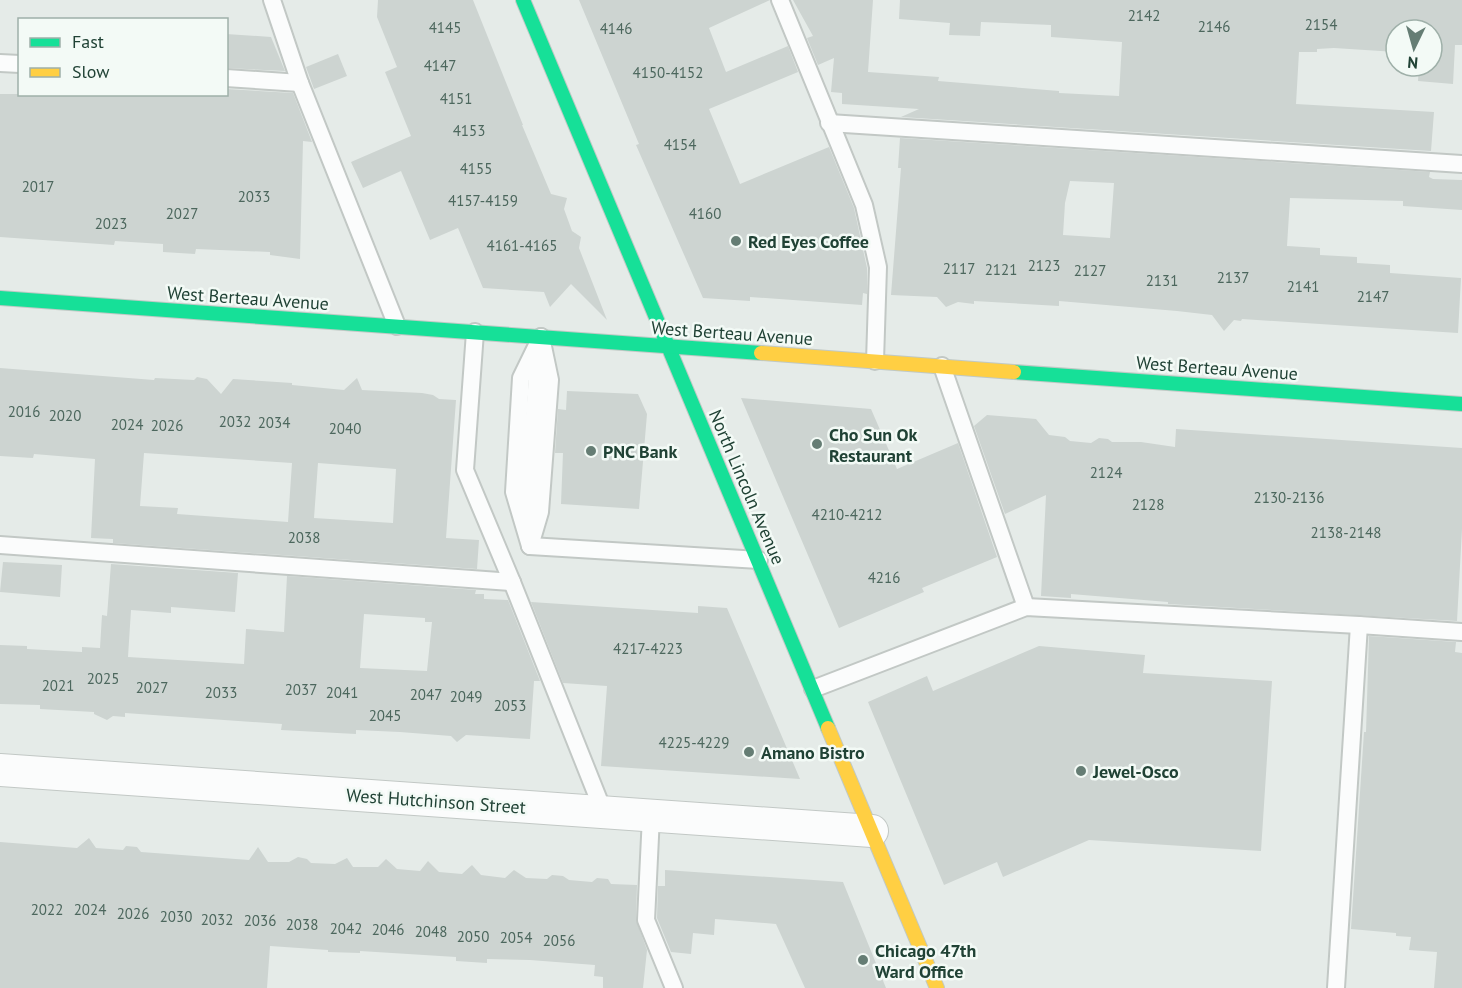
<svg xmlns="http://www.w3.org/2000/svg" width="1462" height="988" font-family="'PT Sans',sans-serif">
<rect width="100%" height="100%" fill="#e5ebe8"/>
<g fill="#cdd4d1" fill-rule="evenodd">
<path d="M 378,0 L 473,0 L 523,125 L 522,125 L 551,194 L 567,198 L 564,209 L 572,231 L 581,237 L 579,248 L 607,320 L 571,284 L 550,307 L 544,292 L 483,288 L 458,228 L 430,240 L 401,171 L 363,188 L 351,162 L 411,136 L 385,72 L 397,67 L 377,17 Z"/>
<path d="M 579,0 L 770,0 L 709,28 L 726,72 L 788,46 L 798,72 L 709,109 L 740,184 L 829,147 L 854,208 L 867,268 L 867,294 L 863,293 L 862,305 L 750,297 L 750,301 L 703,298 L 636,145 L 639,144 Z"/>
<path d="M 793,0 L 873,0 L 868,72 L 939,77 L 938,81 L 1059,91 L 1059,93 L 1119,96 L 1122,42 L 1051,37 L 1051,25 L 981,22 L 980,36 L 949,35 L 950,23 L 899,19 L 900,0 L 1462,0 L 1462,45 L 1455,45 L 1453,84 L 1418,81 L 1419,66 L 1432,66 L 1432,30 L 1396,30 L 1396,52 L 1334,48 L 1317,49 L 1317,52 L 1299,52 L 1296,104 L 1434,112 L 1431,151 L 901,117 L 919,109 L 842,104 L 842,93 L 831,92 L 834,58 L 818,65 L 807,38 L 813,36 Z"/>
<path d="M 226,34 L 271,37 L 285,71 L 226,68 Z"/>
<path d="M 338,54 L 347,76 L 314,89 L 306,67 Z"/>
<path d="M 226,89 L 293,93 L 312,142 L 303,141 L 300,259 L 270,255 L 270,252 L 196,249 L 195,254 L 163,252 L 163,244 L 115,241 L 114,245 L 0,237 L 0,94 L 226,94 Z"/>
<path d="M 900,138 L 1430,172 L 1429,177 L 1433,179 L 1462,180 L 1462,210 L 1403,206 L 1403,201 L 1290,198 L 1287,246 L 1320,248 L 1320,255 L 1357,257 L 1357,263 L 1390,265 L 1390,273 L 1461,278 L 1458,333 L 1242,319 L 1241,321 L 1234,320 L 1224,331 L 1212,315 L 1177,311 L 1059,301 L 1059,306 L 974,301 L 974,304 L 958,302 L 946,307 L 937,297 L 891,295 L 901,168 L 898,168 ZM 1070,181 L 1114,183 L 1110,238 L 1063,235 L 1065,203 Z"/>
<path d="M 0,368 L 154,380 L 155,378 L 194,380 L 197,377 L 207,379 L 221,394 L 233,379 L 292,383 L 292,385 L 344,390 L 357,378 L 362,390 L 422,393 L 433,395 L 439,399 L 456,400 L 446,538 L 479,540 L 477,569 L 113,543 L 113,539 L 91,538 L 95,459 L 34,454 L 33,458 L 0,456 ZM 144,453 L 292,463 L 288,522 L 177,514 L 178,508 L 140,506 ZM 318,463 L 396,469 L 393,523 L 314,518 Z"/>
<path d="M 567,391 L 638,394 L 647,414 L 639,509 L 561,504 L 563,453 L 555,453 L 558,409 L 566,410 Z"/>
<path d="M 741,398 L 871,409 L 897,469 L 958,443 L 997,557 L 922,588 L 924,592 L 839,628 Z"/>
<path d="M 987,415 L 1036,419 L 1049,435 L 1065,437 L 1070,441 L 1091,443 L 1099,438 L 1108,439 L 1112,442 L 1141,442 L 1175,447 L 1176,429 L 1462,448 L 1462,529 L 1457,621 L 1168,604 L 1168,602 L 1071,594 L 1071,598 L 1041,596 L 1046,495 L 1005,514 L 974,426 Z"/>
<path d="M 3,562 L 62,565 L 60,597 L 0,592 Z"/>
<path d="M 111,564 L 238,573 L 235,612 L 171,607 L 171,613 L 131,610 L 128,657 L 244,664 L 246,629 L 284,632 L 287,576 L 476,590 L 475,594 L 484,594 L 484,599 L 508,600 L 540,681 L 534,681 L 530,739 L 466,735 L 457,742 L 451,736 L 400,732 L 356,730 L 356,734 L 281,730 L 282,724 L 125,713 L 125,717 L 113,716 L 107,720 L 94,714 L 94,712 L 40,709 L 40,705 L 0,704 L 0,645 L 27,646 L 27,649 L 82,652 L 82,647 L 100,648 L 102,615 L 107,616 ZM 364,614 L 425,618 L 425,622 L 432,622 L 427,671 L 360,668 Z"/>
<path d="M 531,602 L 698,613 L 698,606 L 727,608 L 800,779 L 601,766 L 607,686 L 563,683 Z"/>
<path d="M 1369,636 L 1456,642 L 1455,652 L 1462,653 L 1462,988 L 1434,988 L 1437,952 L 1409,950 L 1411,937 L 1396,936 L 1396,933 L 1351,929 L 1364,732 L 1366,732 Z"/>
<path d="M 1039,646 L 1145,655 L 1143,673 L 1272,681 L 1261,851 L 1089,840 L 1003,877 L 997,862 L 944,885 L 868,702 L 927,676 L 933,691 Z"/>
<path d="M 89,838 L 96,848 L 123,850 L 126,846 L 137,847 L 141,852 L 249,860 L 258,847 L 268,862 L 289,862 L 298,857 L 307,859 L 311,863 L 335,864 L 347,858 L 353,867 L 378,867 L 386,859 L 397,869 L 420,871 L 428,861 L 439,872 L 462,874 L 472,865 L 481,875 L 505,878 L 514,870 L 526,878 L 547,879 L 552,875 L 563,876 L 569,880 L 592,882 L 597,878 L 608,879 L 611,884 L 637,885 L 636,920 L 647,950 L 643,988 L 603,988 L 603,977 L 594,976 L 595,965 L 530,960 L 487,959 L 487,963 L 456,961 L 456,957 L 360,951 L 360,953 L 328,952 L 328,950 L 270,946 L 267,988 L 0,988 L 0,842 L 77,848 Z"/>
<path d="M 665,870 L 843,882 L 886,988 L 805,988 L 776,924 L 715,919 L 714,935 L 693,933 L 691,954 L 671,952 L 657,918 L 658,886 L 665,886 Z"/>
</g>
<g fill="none" stroke-linecap="round" stroke-linejoin="round">
<g stroke="#c2c8c5" stroke-width="20">
<g id="lane">
<path d="M 272,0 L 300,83 L 397,326"/>
<path d="M 780,0 L 864,205 L 878,267 L 875,361"/>
<path d="M 0,63 L 20,64"/>
<path d="M 226,78 L 300,83"/>
<path d="M 829,123 L 1462,164"/>
<path d="M 475,332 L 465,470 L 512,582 L 604,813"/>
<path d="M 942,366 L 1026,607"/>
<path d="M 529,521 L 528,492 L 539,352"/>
<path d="M 0,545 L 512,582"/>
<path d="M 530,546 L 759,560"/>
<path d="M 530,546 L 514,492 L 521,378 L 541,337"/>
<path d="M 530,546 L 540,512 L 550,380 L 541,337"/>
<path d="M 813,689 L 1026,607 L 1359,625 L 1462,632"/>
<path d="M 651,816 L 646,920 L 674,988"/>
<path d="M 1336,988 L 1359,625"/>
</g>
</g>
<g stroke="#c2c8c5" stroke-width="34">
<path id="street" d="M 0,770 L 872,831"/>
</g>
<g stroke="#c0c9c5" stroke-width="16">
<g id="fast">
<path d="M 523,0 L 828,728"/>
<path d="M 0,298 L 761,353"/>
<path d="M 1014,372 L 1462,404"/>
</g>
</g>
<g stroke="#c0c9c5" stroke-width="16">
<g id="slow">
<path d="M 761,353 L 1014,372"/>
<path d="M 828,728 L 937,988"/>
</g>
</g>
<use href="#lane" stroke="#fbfcfc" stroke-width="16"/>
<use href="#street" stroke="#fbfcfc" stroke-width="32"/>
<use href="#fast" stroke="#16e098" stroke-width="14"/>
<use href="#slow" stroke="#ffcf43" stroke-width="14"/>
</g>
<g fill="#657d74" stroke="#f3faf6" stroke-width="2">
<circle cx="736" cy="241" r="6"/>
<circle cx="817" cy="444" r="6"/>
<circle cx="591" cy="451" r="6"/>
<circle cx="749" cy="752" r="6"/>
<circle cx="1081" cy="771" r="6"/>
<circle cx="863" cy="960" r="6"/>
</g>
<g text-anchor="middle" dominant-baseline="central" stroke-width="5" stroke-linejoin="round" paint-order="stroke">
<g font-size="15" fill="#4c675d">
<text x="1144" y="15">2142</text>
<text x="1321" y="24">2154</text>
<text x="1214" y="26">2146</text>
<text x="445" y="27">4145</text>
<text x="616" y="28">4146</text>
<text x="440" y="65">4147</text>
<text x="668" y="72">4150-4152</text>
<text x="456" y="98">4151</text>
<text x="469" y="130">4153</text>
<text x="680" y="144">4154</text>
<text x="476" y="168">4155</text>
<text x="38" y="186">2017</text>
<text x="254" y="196">2033</text>
<text x="483" y="200">4157-4159</text>
<text x="182" y="213">2027</text>
<text x="705" y="213">4160</text>
<text x="111" y="223">2023</text>
<text x="522" y="245">4161-4165</text>
<text x="1044" y="265">2123</text>
<text x="959" y="268">2117</text>
<text x="1001" y="269">2121</text>
<text x="1090" y="270">2127</text>
<text x="1233" y="277">2137</text>
<text x="1162" y="280">2131</text>
<text x="1303" y="286">2141</text>
<text x="1373" y="296">2147</text>
<text x="24" y="411">2016</text>
<text x="65" y="415">2020</text>
<text x="235" y="421">2032</text>
<text x="274" y="422">2034</text>
<text x="127" y="424">2024</text>
<text x="167" y="425">2026</text>
<text x="345" y="428">2040</text>
<text x="1106" y="472">2124</text>
<text x="1289" y="497">2130-2136</text>
<text x="1148" y="504">2128</text>
<text x="847" y="514">4210-4212</text>
<text x="1346" y="532">2138-2148</text>
<text x="304" y="537">2038</text>
<text x="884" y="577">4216</text>
<text x="648" y="648">4217-4223</text>
<text x="103" y="678">2025</text>
<text x="58" y="685">2021</text>
<text x="152" y="687">2027</text>
<text x="301" y="689">2037</text>
<text x="221" y="692">2033</text>
<text x="342" y="692">2041</text>
<text x="426" y="694">2047</text>
<text x="466" y="696">2049</text>
<text x="510" y="705">2053</text>
<text x="385" y="715">2045</text>
<text x="694" y="742">4225-4229</text>
<text x="47" y="909">2022</text>
<text x="90" y="909">2024</text>
<text x="133" y="913">2026</text>
<text x="176" y="916">2030</text>
<text x="217" y="919">2032</text>
<text x="260" y="920">2036</text>
<text x="302" y="924">2038</text>
<text x="346" y="928">2042</text>
<text x="388" y="929">2046</text>
<text x="431" y="931">2048</text>
<text x="473" y="936">2050</text>
<text x="516" y="937">2054</text>
<text x="559" y="940">2056</text>
</g>
<g font-size="18" font-weight="bold" fill="#204235" stroke="#f3faf6" text-anchor="start">
<text x="748" y="241">Red Eyes Coffee</text>
<text x="829" y="434">Cho Sun Ok<tspan x="829" dy="21">Restaurant</tspan></text>
<text x="603" y="451">PNC Bank</text>
<text x="761" y="752">Amano Bistro</text>
<text x="1093" y="771">Jewel-Osco</text>
<text x="875" y="950">Chicago 47th<tspan x="875" dy="21">Ward Office</tspan></text>
</g>
<g font-size="18" fill="#204235" stroke="#f3faf6">
<text transform="translate(248 298) rotate(4)">West Berteau Avenue</text>
<text transform="translate(732 333) rotate(4)">West Berteau Avenue</text>
<text transform="translate(1217 368) rotate(4)">West Berteau Avenue</text>
<text transform="translate(747 487) rotate(67)">North Lincoln Avenue</text>
<text transform="translate(436 801) rotate(4)">West Hutchinson Street</text>
</g>
</g>
<rect x="18" y="18" width="210" height="78" fill="#f3faf6" stroke="#9fb0a9" stroke-width="1.5"/>
<rect x="30" y="38" width="30" height="9" fill="#16e098" stroke="#9fb0a9" stroke-width="1.5"/>
<text x="72" y="48" font-size="18" fill="#204235">Fast</text>
<rect x="30" y="68" width="30" height="9" fill="#ffcf43" stroke="#9fb0a9" stroke-width="1.5"/>
<text x="72" y="78" font-size="18" fill="#204235">Slow</text>
<g transform="translate(1414 48) rotate(185)"><circle r="28" fill="#f3faf6" stroke="#9fb0a9" stroke-width="1.5"/>
<path d="M0-4.5L10 22L0 15L-10 22Z" fill="#657d74"/>
<text y="-9" font-size="16" font-weight="bold" text-anchor="middle" fill="#204235">N</text>
</g>
</svg>
